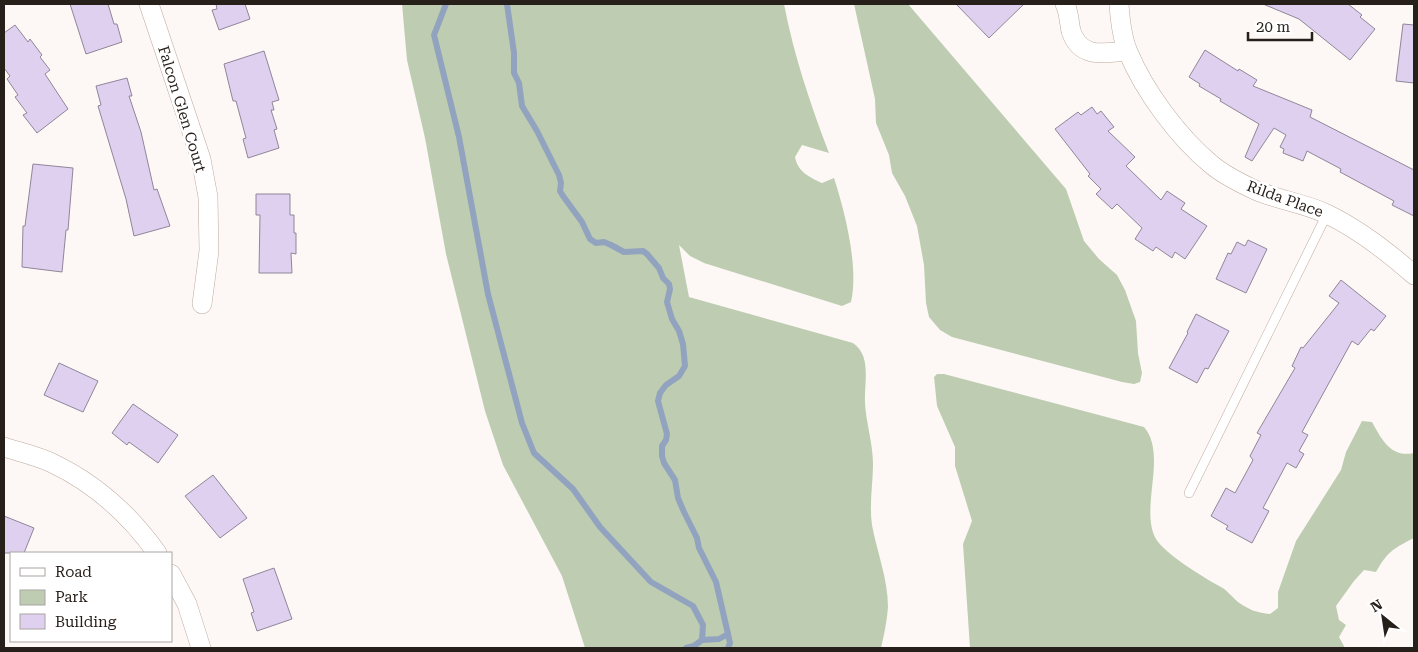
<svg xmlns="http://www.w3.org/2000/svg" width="1418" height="652" font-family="'Roboto Serif',serif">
<rect width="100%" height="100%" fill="#fdf8f6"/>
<g fill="#becdb1">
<path d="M 402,4 L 784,4 C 794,56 810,103 829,153 L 802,145 L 795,157 C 798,172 809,177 822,183 L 834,178 C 845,212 859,267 851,302 L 842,306 L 704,263 L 690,256 L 679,245 L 689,297 L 853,343 C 872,356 864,383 865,403 C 866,423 873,443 873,464 C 873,484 869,504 872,525 C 877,552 888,579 888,607 C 887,621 884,635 881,648 L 585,648 L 562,576 L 503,465 L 485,411 L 446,254 L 425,138 L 407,60 Z"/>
<path d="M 854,4 L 908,4 L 1066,189 L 1084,241 L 1099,259 L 1117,275 L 1125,290 L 1136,321 L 1138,353 L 1142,373 L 1140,382 L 1134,384 L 1122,382 L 952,337 L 940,330 L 929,317 L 926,303 L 924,265 L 917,226 L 905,196 L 892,173 L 889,155 L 876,123 L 875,99 Z"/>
<path d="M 937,374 L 944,374 L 1144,427 C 1168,455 1139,509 1156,539 C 1165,554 1206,579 1221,587 C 1228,591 1232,597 1238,602 C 1249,610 1258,613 1270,614 L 1278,608 L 1278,592 L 1296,541 L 1341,470 L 1346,452 L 1362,421 L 1372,422 C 1382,440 1391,458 1414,453 L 1414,538 C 1394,548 1387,552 1376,572 L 1364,570 L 1354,581 L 1336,606 L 1339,620 L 1346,625 L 1339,637 L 1345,648 L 970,648 L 963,544 L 972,521 L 955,466 L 955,447 L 937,406 L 934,377 Z"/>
</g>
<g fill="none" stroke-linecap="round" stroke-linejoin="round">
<g stroke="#92a3c0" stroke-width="6">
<path d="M 446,4 L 434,35 L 459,137 L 488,294 L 522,423 L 534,453 L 573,489 L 600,527 L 651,582 L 693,606 L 703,625 L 702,640 L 694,646 L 686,648"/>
<path d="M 507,4 L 514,53 L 514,73 L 519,83 L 522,106 L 537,131 L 559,175 L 561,183 L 560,191 L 563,196 L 582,222 L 590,239 L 596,243 L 604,242 L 611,245 L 624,252 L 643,251 L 647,254 L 659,268 L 663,278 L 669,284 L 670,289 L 667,302 L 672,319 L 679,331 L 683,344 L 685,366 L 679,376 L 666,385 L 660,393 L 658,401 L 667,434 L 666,440 L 662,446 L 662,456 L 664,463 L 675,480 L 678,498 L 684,512 L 697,538 L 699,548 L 716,582 L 728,634 L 719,639 L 702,640"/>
<path d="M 728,648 L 730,643 L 728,634"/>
</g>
</g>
<g fill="#dfd0ef" stroke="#8f8699">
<path d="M 70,4 L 108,4 L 114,24 L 117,24 L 122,42 L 86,54 Z"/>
<path d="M 216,4 L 245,4 L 250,19 L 219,30 L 212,10 L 217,9 Z"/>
<path d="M 956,4 L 1024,4 L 989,38 Z"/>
<path d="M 1263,4 L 1348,4 L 1362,15 L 1360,17 L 1375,29 L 1350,60 L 1299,19 Z"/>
<path d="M 1403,24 L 1414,25 L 1414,83 L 1396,81 Z"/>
<path d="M 15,25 L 28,42 L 30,39 L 42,55 L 40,57 L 50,70 L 45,74 L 68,109 L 37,133 L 23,115 L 27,113 L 15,97 L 18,95 L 7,79 L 10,76 L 4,68 L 4,33 Z"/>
<path d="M 1205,50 L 1238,71 L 1239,69 L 1257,80 L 1253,86 L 1312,110 L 1310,117 L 1414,170 L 1414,216 L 1392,205 L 1394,201 L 1340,172 L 1341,169 L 1307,151 L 1303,161 L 1283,153 L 1284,149 L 1280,147 L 1286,135 L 1274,128 L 1252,161 L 1245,157 L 1259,124 L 1220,101 L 1221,99 L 1199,86 L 1200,84 L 1189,77 Z"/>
<path d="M 264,51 L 279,100 L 272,102 L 274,110 L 271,110 L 277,129 L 274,130 L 279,148 L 248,158 L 243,139 L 246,138 L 236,101 L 233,101 L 224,64 Z"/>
<path d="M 127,78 L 132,96 L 129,96 L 141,132 L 154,190 L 157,189 L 170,226 L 134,236 L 126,199 L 98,106 L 101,105 L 96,86 Z"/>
<path d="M 1092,107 L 1097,114 L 1101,111 L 1114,127 L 1108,131 L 1135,157 L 1126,166 L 1161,200 L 1167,191 L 1185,203 L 1181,209 L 1207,226 L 1185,259 L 1175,252 L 1172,258 L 1156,247 L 1153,251 L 1135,239 L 1142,228 L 1117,204 L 1112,209 L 1096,194 L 1101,189 L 1088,176 L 1090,174 L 1055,129 L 1078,112 L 1081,115 Z"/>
<path d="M 33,164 L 73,168 L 68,230 L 66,230 L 62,272 L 22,267 L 23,226 L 25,226 Z"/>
<path d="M 256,194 L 290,194 L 290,215 L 294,215 L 294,233 L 296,233 L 296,254 L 291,253 L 292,273 L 259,273 L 260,215 L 256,215 Z"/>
<path d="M 1248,240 L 1267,249 L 1246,293 L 1216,279 L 1228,253 L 1231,254 L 1237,242 L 1245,246 Z"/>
<path d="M 1341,280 L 1386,316 L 1374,331 L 1371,329 L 1358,345 L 1352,341 L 1302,432 L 1308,435 L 1299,451 L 1304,454 L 1296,468 L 1287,463 L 1263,508 L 1269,511 L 1252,543 L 1226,529 L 1228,526 L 1211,516 L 1226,488 L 1235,493 L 1253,460 L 1250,456 L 1261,435 L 1257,433 L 1295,368 L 1292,366 L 1301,347 L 1303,348 L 1339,303 L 1329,296 Z"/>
<path d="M 1196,314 L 1229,331 L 1208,369 L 1205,368 L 1197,383 L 1169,368 L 1188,333 L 1187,332 Z"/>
<path d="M 59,363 L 98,381 L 83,412 L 44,395 Z"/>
<path d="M 133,404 L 178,435 L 158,463 L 129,442 L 127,445 L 112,433 Z"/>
<path d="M 213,475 L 247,518 L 220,538 L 185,496 Z"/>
<path d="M 4,516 L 34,528 L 24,553 L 4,553 Z"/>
<path d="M 274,568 L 292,619 L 257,631 L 251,613 L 254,612 L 243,579 Z"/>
</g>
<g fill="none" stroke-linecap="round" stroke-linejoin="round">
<g stroke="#beaa9d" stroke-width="10">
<path id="service" d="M 1189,493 L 1327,214"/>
</g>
<g stroke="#beaa9d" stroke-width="20">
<g id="minor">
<path d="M 149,4 L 201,159 L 208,197 L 209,251 L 202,304"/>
<path d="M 1065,4 C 1069,12 1069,22 1071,31 C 1080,59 1104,53 1127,51"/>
<path d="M 1119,4 C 1120,19 1122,38 1128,52 C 1145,92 1178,137 1212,165 C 1224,175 1240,183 1255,190 C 1278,200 1304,203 1327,214 C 1358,229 1388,252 1414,275"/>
<path d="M 4,447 C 19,452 37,456 52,463 C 94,483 130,515 157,553"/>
<path d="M 171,574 L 187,604 L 201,648"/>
</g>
</g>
<use href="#service" stroke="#fff" stroke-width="9"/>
<use href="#minor" stroke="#fff" stroke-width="19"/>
</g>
<g text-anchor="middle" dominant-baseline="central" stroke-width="5" stroke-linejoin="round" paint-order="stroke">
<g font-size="15" fill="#271f1a" stroke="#fff">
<text transform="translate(182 109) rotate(73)">Falcon Glen Court</text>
<text transform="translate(1285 199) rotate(20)">Rilda Place</text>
</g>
</g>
<rect width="1418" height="652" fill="none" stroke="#271f1a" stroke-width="10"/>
<rect x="10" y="552" width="162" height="90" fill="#ffffff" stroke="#a9a5a3"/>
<rect x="20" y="568" width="25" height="8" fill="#ffffff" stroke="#a9a5a3"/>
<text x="55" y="577" font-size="15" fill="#271f1a">Road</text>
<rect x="20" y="590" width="25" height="15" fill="#becdb1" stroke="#a9a5a3"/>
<text x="55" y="602" font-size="15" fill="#271f1a">Park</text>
<rect x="20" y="614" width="25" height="15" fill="#dfd0ef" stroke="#a9a5a3"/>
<text x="55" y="627" font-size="15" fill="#271f1a">Building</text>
<g transform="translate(1383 617) rotate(330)" stroke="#ffffff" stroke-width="4" paint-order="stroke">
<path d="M0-4L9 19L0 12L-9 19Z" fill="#271f1a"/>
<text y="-8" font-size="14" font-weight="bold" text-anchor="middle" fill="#271f1a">N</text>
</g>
<path d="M1248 32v8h64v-8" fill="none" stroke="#271f1a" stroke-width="2.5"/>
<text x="1256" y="32" font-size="15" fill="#271f1a" stroke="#ffffff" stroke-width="4" paint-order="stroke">20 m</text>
</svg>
